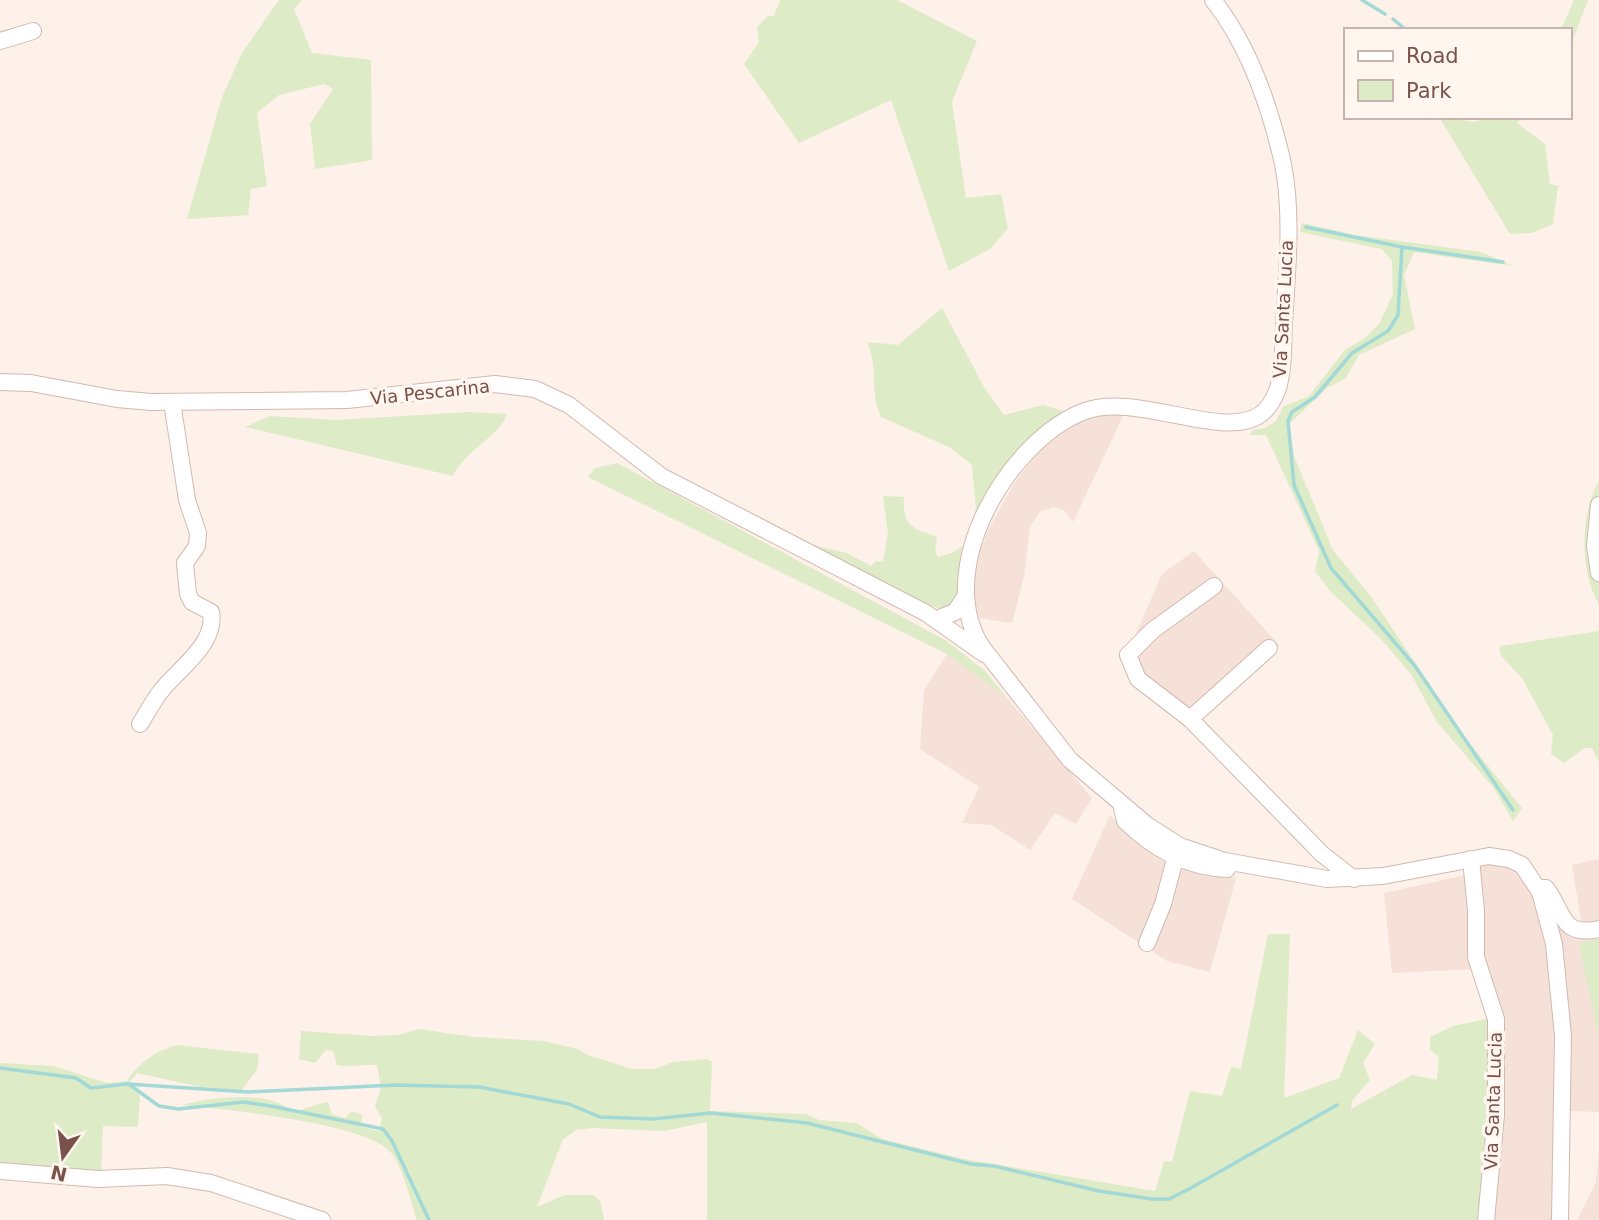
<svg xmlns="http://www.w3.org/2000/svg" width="1599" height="1220" font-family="'DejaVu Sans',sans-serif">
<rect width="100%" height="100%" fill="#fdf1e9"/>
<g fill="#f5e1d7">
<path d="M 1125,412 L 1073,522 L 1064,510 L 1053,507 L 1040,512 L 1030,527 L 1024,576 L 1012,623 L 978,618 L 973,601 L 976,563 L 988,530 L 1013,485 L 1036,454 L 1057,437 L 1079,423 L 1108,413 Z"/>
<path d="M 1194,551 L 1279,645 L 1194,724 L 1125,659 L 1162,574 Z"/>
<path d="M 947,654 L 1008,699 L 1092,798 L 1076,824 L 1055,813 L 1030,850 L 991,825 L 962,823 L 979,787 L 920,749 L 924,690 Z"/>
<path d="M 1110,815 L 1141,846 L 1184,870 L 1236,878 L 1210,972 L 1167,961 L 1072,899 Z"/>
<path d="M 1599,859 L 1599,1112 L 1568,1111 L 1563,1220 L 1484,1220 L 1491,1008 L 1476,969 L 1392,973 L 1384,893 L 1465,875 L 1487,863 L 1501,862 L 1524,877 L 1574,924 L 1582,926 L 1572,865 Z"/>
<path d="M 1599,1150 L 1599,1220 L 1577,1220 L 1596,1183 Z"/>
</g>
<g fill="#ddebc6">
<path d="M 279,0 L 302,0 L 294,9 L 312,53 L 371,60 L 372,160 L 315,169 L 310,124 L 333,89 L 324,84 L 279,95 L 257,113 L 267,186 L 251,189 L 248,215 L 187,219 L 222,97 L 242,53 Z"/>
<path d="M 780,0 L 897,0 L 977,41 L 952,102 L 966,198 L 1001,194 L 1008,228 L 990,249 L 949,271 L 891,100 L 799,143 L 744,64 L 759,42 L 757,27 L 768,16 L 774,16 Z"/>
<path d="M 1574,0 L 1588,0 L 1569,50 L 1569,30 L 1561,30 Z"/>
<path d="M 1439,117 L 1474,122 L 1490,117 L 1521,117 L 1517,123 L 1545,144 L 1550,184 L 1558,186 L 1553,224 L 1532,233 L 1510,234 Z"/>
<path d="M 1302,223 L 1355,235 L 1481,252 L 1513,266 L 1414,252 L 1404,275 L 1415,329 L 1359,355 L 1345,379 L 1327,388 L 1289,424 L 1294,456 L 1333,550 L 1372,598 L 1466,739 L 1522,808 L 1513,821 L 1493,787 L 1437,722 L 1411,674 L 1381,639 L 1330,591 L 1315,571 L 1319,551 L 1266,435 L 1250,435 L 1252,430 L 1265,428 L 1276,421 L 1283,407 L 1309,396 L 1345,350 L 1365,338 L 1379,324 L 1393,294 L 1392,261 L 1382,249 L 1300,232 Z"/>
<path d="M 942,308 L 984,387 L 1004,415 L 1043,405 L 1070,413 L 986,501 L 960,599 L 949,612 L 909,598 L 804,543 L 847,553 L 871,566 L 876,561 L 883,562 L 888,533 L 883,496 L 904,497 C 902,528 914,528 937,537 L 935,550 L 938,557 L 954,552 L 968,542 L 976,508 L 972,465 L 949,447 L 881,417 C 869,392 879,367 867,342 L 898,345 Z"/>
<path d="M 470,412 L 507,414 C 499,437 467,448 453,476 L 245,427 L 270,416 L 336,420 Z"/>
<path d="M 617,463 L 945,640 L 984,670 L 1008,699 L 947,654 L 588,477 L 595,468 Z"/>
<path d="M 1599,481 L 1599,605 C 1580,571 1579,515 1599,481 Z"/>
<path d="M 1599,631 L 1599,762 L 1592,748 L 1584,748 L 1564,763 L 1551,754 L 1553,735 L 1522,678 L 1502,657 L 1499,649 L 1501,646 Z"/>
<path d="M 1268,934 L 1290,934 L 1284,1098 L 1339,1078 L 1358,1030 L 1375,1044 L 1363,1063 L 1370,1080 L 1352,1101 L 1351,1109 L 1412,1075 L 1437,1080 L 1439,1057 L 1430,1050 L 1430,1037 L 1453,1026 L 1491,1018 L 1493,1062 L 1484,1220 L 707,1220 L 707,1122 L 664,1131 L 593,1128 L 576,1130 L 563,1139 L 537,1207 L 565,1195 L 594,1195 L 600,1201 L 604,1220 L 417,1220 C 410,1200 405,1173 393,1155 C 373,1123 222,1109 182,1105 C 209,1098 269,1089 290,1111 C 304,1111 314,1104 328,1102 L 332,1114 L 345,1118 L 352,1111 L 362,1115 L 362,1127 L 379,1131 L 382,1119 L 375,1106 L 381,1087 L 377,1065 C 362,1064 352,1068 337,1065 L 333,1051 L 326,1050 L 315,1063 L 299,1059 L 301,1031 L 372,1036 L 399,1035 L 418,1029 L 474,1037 L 543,1041 L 578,1049 L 588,1055 L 632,1069 L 655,1069 L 673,1062 L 707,1059 L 712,1062 L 710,1111 L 806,1114 L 819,1120 L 857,1123 L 882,1139 L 964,1159 L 1155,1191 L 1164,1161 L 1172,1162 L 1190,1091 L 1222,1096 L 1231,1067 L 1241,1069 Z"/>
<path d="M 1599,939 L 1599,1039 L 1579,943 Z"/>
<path d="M 177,1045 L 259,1054 L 257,1070 L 242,1090 L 201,1087 L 137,1073 L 130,1082 L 140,1095 L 138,1127 L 103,1126 L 101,1174 L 0,1167 L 0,1063 L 53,1066 L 107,1083 L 127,1081 C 140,1062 154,1052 177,1045 Z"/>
</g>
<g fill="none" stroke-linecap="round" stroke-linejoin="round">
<g stroke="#a2d9d7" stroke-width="3.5">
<path d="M 1362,0 L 1385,14"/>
<path d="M 1393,19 L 1406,30"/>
<path d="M 1306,227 L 1402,247 L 1398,315 L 1388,331 L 1352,353 L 1315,397 L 1292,412 L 1288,421 L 1294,485 L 1331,568 L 1415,666 L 1513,810"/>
<path d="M 1402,247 L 1503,262"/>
<path d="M 0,1068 L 76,1078 L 91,1088 L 127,1084 L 248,1092 L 396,1085 L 479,1087 L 569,1104 L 600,1117 L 653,1119 L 711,1113 L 807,1123 L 971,1164 L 994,1166 L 1099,1191 L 1152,1199 L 1169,1199 L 1189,1189 L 1337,1105"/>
<path d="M 130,1085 L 159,1106 L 178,1109 L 244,1102 L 276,1107 L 383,1129 L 392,1141 L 429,1220"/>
</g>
<g stroke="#d2b9b0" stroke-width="18">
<g id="minor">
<path d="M 1213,0 C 1250,47 1270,106 1283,164 C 1293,215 1287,272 1284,323 C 1283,345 1284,371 1277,391 C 1273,401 1267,411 1258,416 C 1219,439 1135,392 1085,411 C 1008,440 932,570 982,647 L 1070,760 L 1147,825 L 1180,846 L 1225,861 L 1327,879 L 1383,876 L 1489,856 L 1509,859 L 1522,865 L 1540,892 L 1554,944 L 1563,1036 L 1560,1220"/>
<path d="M 0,41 L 33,31"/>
<path d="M 0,382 L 31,383 L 117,399 L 151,402 L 347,400 L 495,384 L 535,389 L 569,405 L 661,476 L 926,613 L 984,654"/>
<path d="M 1599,505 L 1595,546 L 1599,573"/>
<path d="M 1214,586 L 1153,630 L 1128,655 L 1138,679 L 1190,719 L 1322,854 L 1354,879"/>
<path d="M 942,617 L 955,612 L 965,597"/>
<path d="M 1190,719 L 1269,648"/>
<path d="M 140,724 C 147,713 153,701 161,691 C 178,669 217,644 211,612 L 192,602 L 188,594 L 185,563 L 197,546 L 198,533 L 187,500 L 172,402"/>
<path d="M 1121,804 L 1125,821 C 1154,849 1186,867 1227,869 L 1229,866"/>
<path d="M 1471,859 L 1476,911 L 1476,957 L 1496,1019 L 1496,1115 L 1486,1220"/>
<path d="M 1538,888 L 1546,888 C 1565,913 1560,937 1599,929"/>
<path d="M 1147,943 L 1163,904 L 1175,859"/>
<path d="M 0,1171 L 98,1179 L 167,1176 L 211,1183 L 322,1220"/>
</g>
</g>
<use href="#minor" stroke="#fff" stroke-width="16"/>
</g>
<g text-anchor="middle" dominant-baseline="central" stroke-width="7" stroke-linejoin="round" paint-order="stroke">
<g font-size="18" fill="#78524b" stroke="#fff6ef">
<text transform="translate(1283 309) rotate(-87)">Via Santa Lucia</text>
<text transform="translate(430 392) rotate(-6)">Via Pescarina</text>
<text transform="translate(1493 1101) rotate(-88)">Via Santa Lucia</text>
</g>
</g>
<rect x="1344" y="28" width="228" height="91" fill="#fff6ef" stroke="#c9b4ad" stroke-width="2"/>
<rect x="1358" y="51" width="35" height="10" fill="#ffffff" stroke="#c9b4ad" stroke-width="2"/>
<text x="1406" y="63" font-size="21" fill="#78524b">Road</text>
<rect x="1358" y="80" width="35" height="21" fill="#ddebc6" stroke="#c9b4ad" stroke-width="2"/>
<text x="1406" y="98" font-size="21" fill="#78524b">Park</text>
<g transform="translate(63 1157) rotate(194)" stroke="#fff6ef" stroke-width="5" paint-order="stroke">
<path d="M0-5L12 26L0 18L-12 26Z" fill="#78524b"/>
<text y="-10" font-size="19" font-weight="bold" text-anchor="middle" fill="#78524b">N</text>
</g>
</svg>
